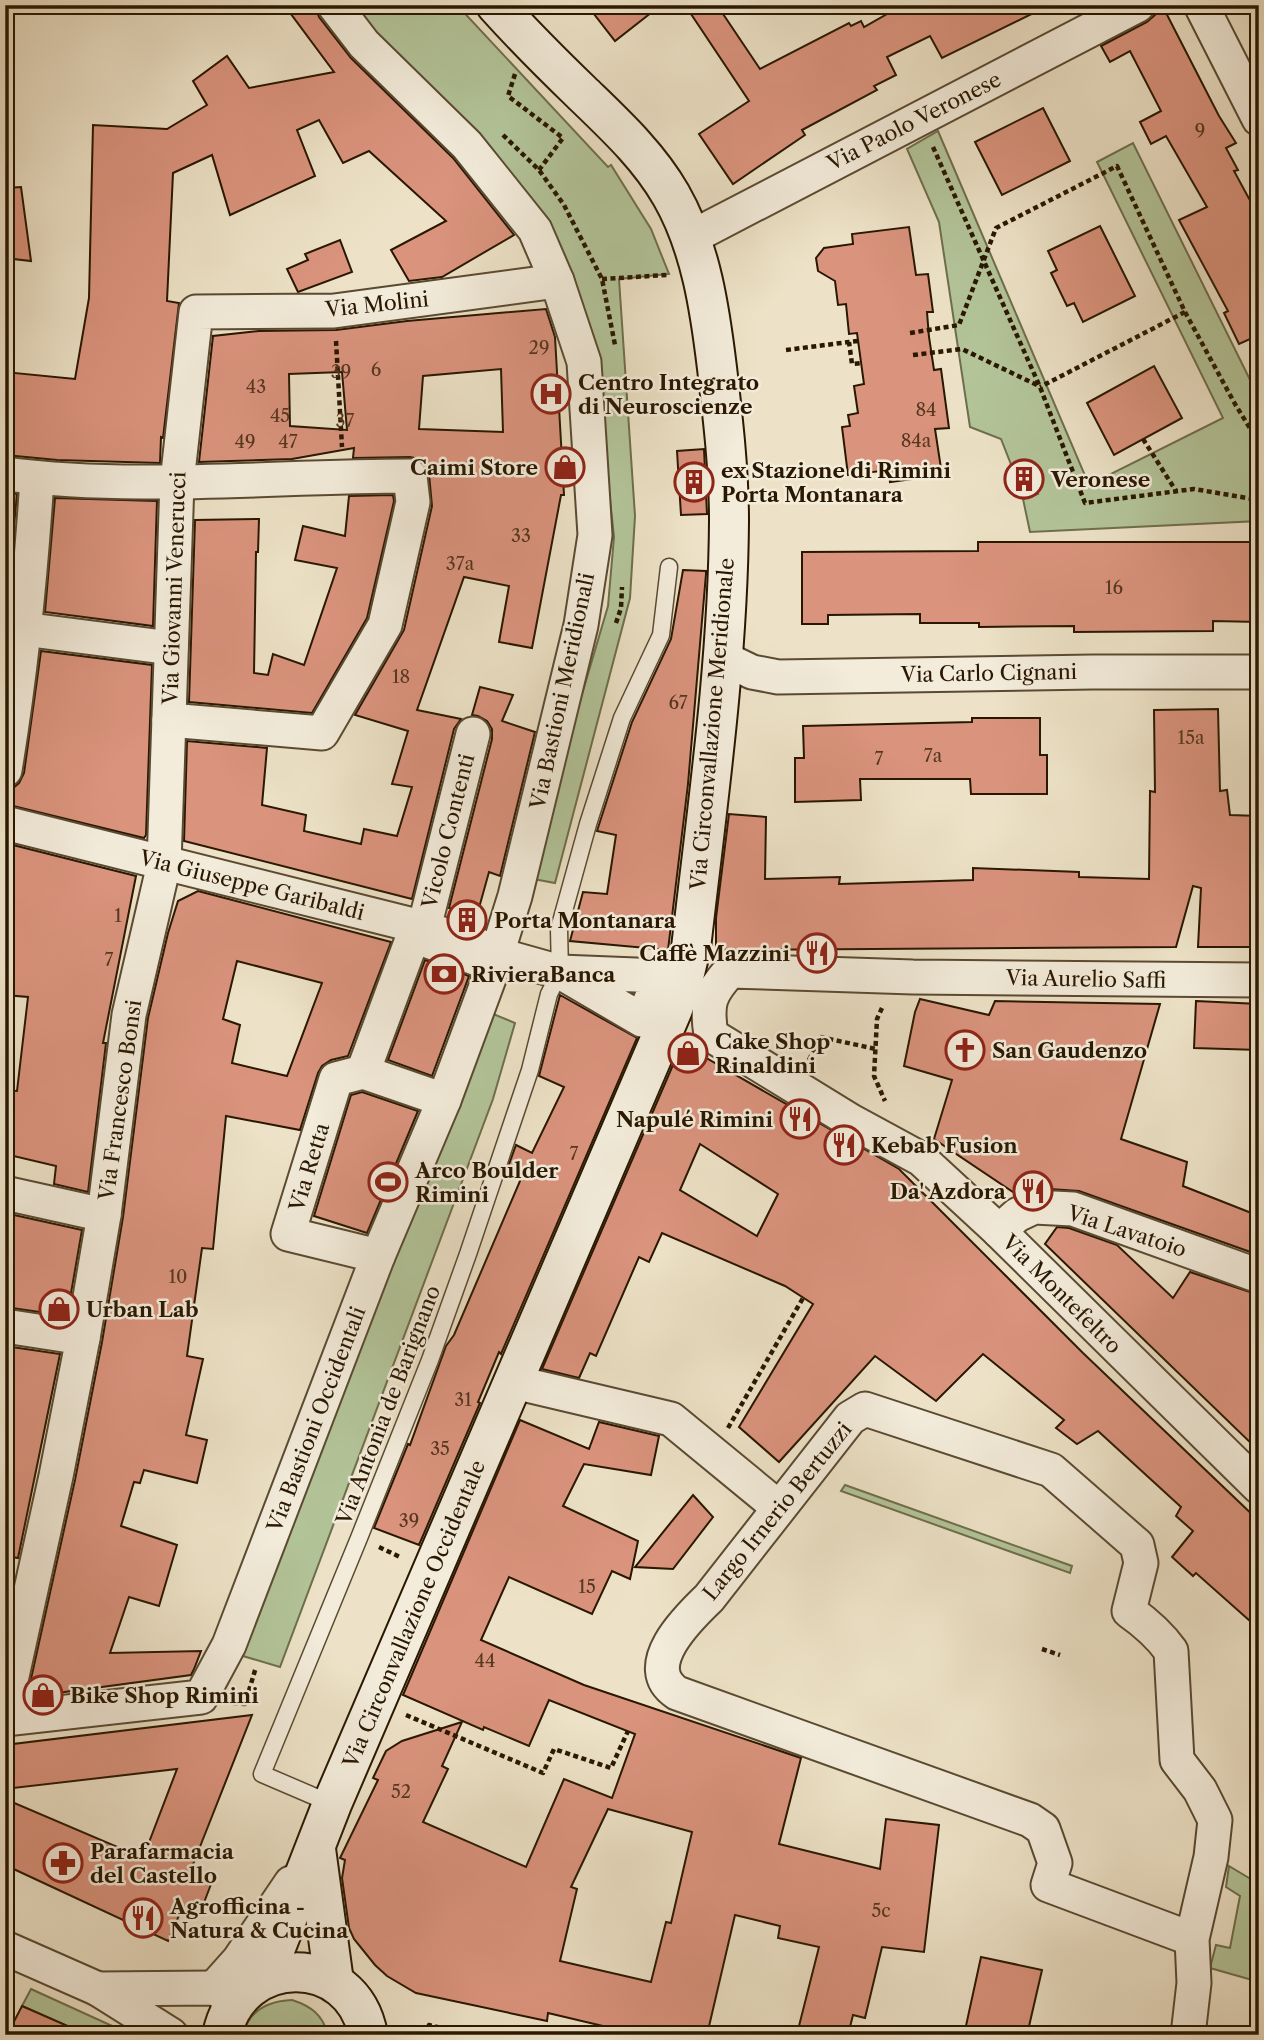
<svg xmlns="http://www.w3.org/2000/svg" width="1264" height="2040" font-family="'Libre Caslon Text',serif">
<rect width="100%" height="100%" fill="#ede2c7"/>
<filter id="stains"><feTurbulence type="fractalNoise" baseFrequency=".00286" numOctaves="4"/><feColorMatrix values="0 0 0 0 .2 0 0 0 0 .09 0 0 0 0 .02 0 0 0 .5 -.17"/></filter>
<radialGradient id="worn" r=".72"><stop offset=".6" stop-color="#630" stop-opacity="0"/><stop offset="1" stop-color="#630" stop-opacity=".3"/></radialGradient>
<g fill="#b3c499" stroke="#6e6e4c" stroke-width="2">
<path d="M 348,5 L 457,5 L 608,167 L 611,165 L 651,229 L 669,274 L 619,279 L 635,516 L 630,598 L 555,883 L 528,878 L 608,606 L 614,537 L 595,360 L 544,227 Z"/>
<path d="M 938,131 L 1089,485 L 1223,418 L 1097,162 L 1133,143 L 1259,398 L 1259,521 L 1030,532 L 1023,499 L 1038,494 L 1026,462 L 1012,467 L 1001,439 L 970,427 L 939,222 L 907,149 Z"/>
<path d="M 486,1011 L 515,1023 L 493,1099 L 280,1667 L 236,1654 Z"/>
<path d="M 845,1485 L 1072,1566 L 1070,1573 L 841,1491 Z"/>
<path d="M 1229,1866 L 1259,1884 L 1259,1982 L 1210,1968 L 1216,1945 L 1230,1948 L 1240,1896 L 1226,1887 Z"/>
<path d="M 31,1989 L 132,2035 L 88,2035 L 22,2006 Z"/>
<path d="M 292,2000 C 311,2006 323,2015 328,2035 L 243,2035 C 249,2010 269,2001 292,2000 Z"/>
</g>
<g fill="#da937d" stroke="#291700" stroke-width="2" fill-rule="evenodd">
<path d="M 309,5 L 315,5 L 319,17 L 351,58 L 453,158 L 514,235 L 442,277 L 409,281 L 391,250 L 446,221 L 369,151 L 343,163 L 319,120 L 297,130 L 315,176 L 230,215 L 212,155 L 173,173 L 167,301 L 179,303 L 163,438 L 161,437 L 160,463 L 57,460 L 5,455 L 5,372 L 75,379 L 89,298 L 93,125 L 167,129 L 207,105 L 193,81 L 227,56 L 249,88 L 334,72 L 291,14 Z"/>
<path d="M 587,5 L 661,5 L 615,41 Z"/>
<path d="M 685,5 L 717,5 L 760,69 L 849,23 L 851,26 L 861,21 L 864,27 L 903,5 L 1050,5 L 942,58 L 930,36 L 887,57 L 896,75 L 874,86 L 877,90 L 802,130 L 805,135 L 733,184 L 699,134 L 749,101 Z"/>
<path d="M 1157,5 L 1162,5 L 1219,116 L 1236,143 L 1226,148 L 1238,170 L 1234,171 L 1259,217 L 1259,335 L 1239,344 L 1224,313 L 1228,311 L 1179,220 L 1207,207 L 1166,136 L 1151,144 L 1140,122 L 1161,111 L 1130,51 L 1110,62 L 1101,46 L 1147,22 L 1155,15 Z"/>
<path d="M 1043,108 L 1070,161 L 1002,195 L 975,142 Z"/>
<path d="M 21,187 L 31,261 L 5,258 L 5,188 Z"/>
<path d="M 1100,226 L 1135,296 L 1083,322 L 1074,303 L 1067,306 L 1051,273 L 1057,270 L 1048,251 Z"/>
<path d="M 909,227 L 916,275 L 928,274 L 933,312 L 927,312 L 929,337 L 934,370 L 941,369 L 949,428 L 935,429 L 942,475 L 890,482 L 889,470 L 848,475 L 842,427 L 850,426 L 848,415 L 858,413 L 854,386 L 864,384 L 857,333 L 849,334 L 846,304 L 838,305 L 835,281 L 818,271 L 816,258 L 824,248 L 853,244 L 852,234 Z"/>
<path d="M 340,240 L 352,272 L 298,292 L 287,269 L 308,260 L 305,254 Z"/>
<path d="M 546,309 L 555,337 L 564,495 L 561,495 L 532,648 L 499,642 L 509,586 L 464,577 L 417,710 L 461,719 L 454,729 L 412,899 L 184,841 L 187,741 L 267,748 L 262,805 L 306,815 L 304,831 L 361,844 L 364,829 L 397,836 L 412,787 L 392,784 L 408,731 L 355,715 L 404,630 L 432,506 L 429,474 L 426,466 L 419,459 L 410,457 L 353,458 L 354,448 L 292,459 L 199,462 L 213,336 L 259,331 L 336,330 L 407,321 ZM 501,369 L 503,432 L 419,429 L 423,376 ZM 342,372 L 347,430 L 290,426 L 289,374 Z"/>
<path d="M 1154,366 L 1182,418 L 1114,455 L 1087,403 Z"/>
<path d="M 704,449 L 707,514 L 681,515 L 677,451 Z"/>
<path d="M 5,493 L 17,494 L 5,623 Z"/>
<path d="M 393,495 L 394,501 L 367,618 L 312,713 L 189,702 L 195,520 L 259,519 L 258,552 L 256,552 L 254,673 L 268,675 L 273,654 L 304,665 L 337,568 L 295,560 L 303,526 L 345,536 L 349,496 Z"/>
<path d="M 55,498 L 157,501 L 153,626 L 45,612 Z"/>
<path d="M 978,542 L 1259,542 L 1259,622 L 1213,621 L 1213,631 L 1074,632 L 1074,626 L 979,627 L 979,623 L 920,623 L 920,614 L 828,615 L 828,624 L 802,624 L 802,552 L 978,551 Z"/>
<path d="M 683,570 L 706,571 L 706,574 L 688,784 L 668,950 L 570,941 L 583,892 L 607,894 L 616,835 L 597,831 L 632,722 L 671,639 Z"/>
<path d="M 41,651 L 152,665 L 146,835 L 144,838 L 5,804 L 5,789 L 13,788 L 19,783 L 24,773 Z"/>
<path d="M 480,687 L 513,695 L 502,721 L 535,732 L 500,876 L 489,872 L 477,915 L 449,908 L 492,739 L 492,729 L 487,721 L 478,716 L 472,715 Z"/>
<path d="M 1218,709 L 1220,791 L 1227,790 L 1230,815 L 1259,816 L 1259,947 L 1198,947 L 1201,888 L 1193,886 L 1176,947 L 716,950 L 716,918 L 729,814 L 766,817 L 765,879 L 840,877 L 839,884 L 973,880 L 973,868 L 1079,872 L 1079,877 L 1149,879 L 1150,791 L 1155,792 L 1154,710 Z"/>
<path d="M 972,718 L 1040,718 L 1040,755 L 1047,755 L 1047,794 L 971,794 L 970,779 L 860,779 L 861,800 L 795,802 L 795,758 L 804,758 L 803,726 L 972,722 Z"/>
<path d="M 5,843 L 136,876 L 103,1043 L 106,1043 L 88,1192 L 54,1184 L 56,1166 L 5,1154 L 5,1090 L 17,1091 L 28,997 L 5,995 Z"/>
<path d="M 198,891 L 391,942 L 348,1056 L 331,1060 L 322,1066 L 318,1073 L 300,1130 L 226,1116 L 213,1249 L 202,1248 L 187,1356 L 203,1359 L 186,1435 L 207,1440 L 197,1483 L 144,1470 L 140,1483 L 134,1482 L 121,1526 L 177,1545 L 159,1606 L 129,1597 L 110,1653 L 201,1651 L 194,1669 L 191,1675 L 27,1697 L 75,1480 L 102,1342 L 123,1217 L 148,1018 L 168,933 L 178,901 ZM 237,961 L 322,983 L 287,1076 L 232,1063 L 240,1025 L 223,1019 Z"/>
<path d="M 425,960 L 469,976 L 432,1076 L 388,1060 Z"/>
<path d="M 560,995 L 637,1038 L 501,1354 L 499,1352 L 478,1402 L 480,1403 L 419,1545 L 374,1528 L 408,1444 L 410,1445 L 446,1346 L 454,1335 L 523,1174 L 508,1167 L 516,1145 L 532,1153 L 564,1087 L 539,1076 Z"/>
<path d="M 920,999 L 989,1015 L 995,1001 L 1160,1004 L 1121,1139 L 1187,1162 L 1183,1186 L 1259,1216 L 1259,1255 L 1079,1191 L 1035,1188 L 1019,1193 L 1013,1192 L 934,1139 L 952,1080 L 904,1066 L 915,1012 Z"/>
<path d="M 1196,1001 L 1259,1004 L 1259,1050 L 1194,1048 Z"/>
<path d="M 682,1044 L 899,1169 L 1083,1353 L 1259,1521 L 1259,1629 L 1196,1573 L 1193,1576 L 1172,1557 L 1193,1531 L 1176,1516 L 1181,1507 L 1098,1431 L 1077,1444 L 1056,1428 L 1064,1420 L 983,1354 L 936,1401 L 875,1356 L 779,1462 L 739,1427 L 813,1304 L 785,1286 L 662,1233 L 649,1262 L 639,1257 L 596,1356 L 590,1353 L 579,1378 L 542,1369 ZM 700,1144 L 778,1194 L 757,1236 L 680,1190 Z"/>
<path d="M 362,1092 L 418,1111 L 367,1233 L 314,1216 L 351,1095 Z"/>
<path d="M 5,1213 L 82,1230 L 67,1316 L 5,1307 Z"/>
<path d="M 1057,1227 L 1069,1228 L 1117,1245 L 1173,1298 L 1190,1272 L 1259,1295 L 1259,1451 L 1045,1244 Z"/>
<path d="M 5,1346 L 60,1354 L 18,1558 L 5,1556 Z"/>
<path d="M 520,1420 L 589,1449 L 599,1422 L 659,1436 L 651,1475 L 584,1464 L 563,1506 L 638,1541 L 630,1579 L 612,1571 L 592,1614 L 509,1577 L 481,1640 L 584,1685 L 801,1758 L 779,1844 L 880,1869 L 886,1819 L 939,1825 L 924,1952 L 882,1947 L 865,2018 L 853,2015 L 848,2035 L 799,2026 L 819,1947 L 778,1938 L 780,1926 L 735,1915 L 707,2035 L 641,2035 L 548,2013 L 547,2021 L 416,1993 L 387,1976 L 375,1965 L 354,1939 L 349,1928 L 342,1878 L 345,1860 L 340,1858 L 378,1780 L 373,1778 L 386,1751 L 402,1741 L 462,1722 L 442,1766 L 448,1769 L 423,1822 L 526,1867 L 564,1779 L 612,1798 L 635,1734 L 549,1700 L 529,1746 L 484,1727 L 483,1730 L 403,1695 ZM 608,1809 L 692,1832 L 671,1923 L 666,1922 L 651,1982 L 560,1961 L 577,1889 L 571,1887 Z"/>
<path d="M 693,1495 L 713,1517 L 673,1569 L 635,1567 Z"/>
<path d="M 252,1715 L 190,1872 L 213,1879 L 200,1913 L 183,1906 L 168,1941 L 5,1865 L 5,1799 L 143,1858 L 177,1769 L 5,1789 L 5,1745 Z"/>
<path d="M 981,1957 L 1042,1970 L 1027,2035 L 964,2035 Z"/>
<path d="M 22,2006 L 88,2035 L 7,2035 Z"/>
</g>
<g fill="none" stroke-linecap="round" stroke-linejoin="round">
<g stroke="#5a4a32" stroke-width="19">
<g id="lane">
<path d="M 411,944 L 491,973"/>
<path d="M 332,1804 L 262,1774 L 359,1538 L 430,1360 L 468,1254 L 530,1070 L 549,994 L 560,972 L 559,929 L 588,824 L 622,718 L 661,635 L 669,567"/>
</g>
</g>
<g stroke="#5a4a32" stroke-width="37">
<g id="street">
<path d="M 1201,5 L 1259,119"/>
<path d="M 690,238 L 1138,5"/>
<path d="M 5,474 C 139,491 275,476 410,476 L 413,502 L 385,625 L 322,733 L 169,720"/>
<path d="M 23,629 L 171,648"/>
<path d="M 723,658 L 752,672 L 778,677 L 1093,672 L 1259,672"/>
<path d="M 5,770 C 21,673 31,575 37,478"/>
<path d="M 5,823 L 417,926 L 480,946 L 496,954 L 560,972 L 661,976 L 642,1020 L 560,972"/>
<path d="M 424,928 L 473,734"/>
<path d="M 1259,980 L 913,977 L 730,971 C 709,994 706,1003 711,1035 L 851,1121 L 921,1159 L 999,1231 L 1259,1487"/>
<path d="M 363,1072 L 417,926"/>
<path d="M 5,1193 L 104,1215"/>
<path d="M 999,1231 L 1017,1215 L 1034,1207 L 1073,1209 L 1259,1276"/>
<path d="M 378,1256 L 288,1234 L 336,1079 L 363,1072 L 444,1100"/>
<path d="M 5,1326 L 83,1338"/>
<path d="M 514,1382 L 671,1419 L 778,1507"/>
<path d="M 5,1708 L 56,1476 L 83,1338 L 104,1215 L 129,1015 L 164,864 L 177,482 L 196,312 L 334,311 L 557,281"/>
<path d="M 5,1719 L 201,1697 L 229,1645 L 378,1256 L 444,1100 L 491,973 L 515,896 L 581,625 L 595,535 L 584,362 L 557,281 L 535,230 L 467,145 L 364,44 L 334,5"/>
<path d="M 5,1948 L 98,1989 L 171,2035"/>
<path d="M 214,1988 L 239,1960 L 291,1883"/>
<path d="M 98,1989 L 214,1988 L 234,1999"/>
<path d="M 1188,2035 L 1194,1983 L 1192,1939 L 1211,1857 L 1215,1820 L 1200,1790 L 1177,1760 L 1171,1651 C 1159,1634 1146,1623 1129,1611 L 1141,1563 L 1137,1545 L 1051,1470 L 865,1409 L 850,1418 L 709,1598 C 687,1619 638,1667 677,1693 L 1030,1820 L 1043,1829 L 1055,1863 L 1048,1885 L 1192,1939"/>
</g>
</g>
<g stroke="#291700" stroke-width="42">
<g id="secondary">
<path d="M 316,1849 L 334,1982"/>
<path d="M 264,1978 L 332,1804 L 673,1009 L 685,973 L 691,948 C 707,807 728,664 729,521 C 729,470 723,419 717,368 C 710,310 701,247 671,195 C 648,155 614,124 581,92 C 552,64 523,35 496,5"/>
<path d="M 222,2035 C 239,1952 353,1951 368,2035"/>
</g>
</g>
<g stroke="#291700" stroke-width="4.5" stroke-dasharray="5 3.5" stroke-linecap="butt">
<path d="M 515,74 L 508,96 L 563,138 L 539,170"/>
<path d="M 503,135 L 539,170 L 564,205 L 602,279 L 615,345"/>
<path d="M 933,147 L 1040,387 L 1085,503 L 1194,489 L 1259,500"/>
<path d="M 602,279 L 667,275"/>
<path d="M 1185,312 L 1235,404 L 1259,443"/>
<path d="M 910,333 L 959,325 L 996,228 L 1117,166 L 1185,312 L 1040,387"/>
<path d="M 336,341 L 342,447"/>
<path d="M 858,341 L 849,342 L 852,364 L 861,363"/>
<path d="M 786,350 L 849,342"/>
<path d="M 913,355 L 962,349 L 1039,386"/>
<path d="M 1143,439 L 1176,491"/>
<path d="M 616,623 L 621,608 L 622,587"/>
<path d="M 882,1008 L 877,1019 L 874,1076 L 885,1101"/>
<path d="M 809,1060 L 820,1037 L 876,1049"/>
<path d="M 728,1428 L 803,1298"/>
<path d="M 379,1547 L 402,1558"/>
<path d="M 1042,1649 L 1060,1655"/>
<path d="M 233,1703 L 245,1704 L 256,1667"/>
<path d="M 406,1715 L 543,1773 L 554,1749 L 611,1768 L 628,1731"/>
<path d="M 5,1992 L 9,1994 L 13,1985"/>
<path d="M 5,2024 L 10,2015 L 9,1994"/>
<path d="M 425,2035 L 429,2025 L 468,2035"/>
</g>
<use href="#lane" stroke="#f3ecdb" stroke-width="16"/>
<use href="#street" stroke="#f3ecdb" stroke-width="33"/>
<use href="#secondary" stroke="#f3ecdb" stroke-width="38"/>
</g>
<defs>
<g id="hospital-ring" transform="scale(2.0125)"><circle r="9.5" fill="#f3ecdb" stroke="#8f2418" stroke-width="1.5"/><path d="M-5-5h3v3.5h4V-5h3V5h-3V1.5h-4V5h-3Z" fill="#8f2418"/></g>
<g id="shop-ring" transform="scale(2.0125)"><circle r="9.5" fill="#f3ecdb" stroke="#8f2418" stroke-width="1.5"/><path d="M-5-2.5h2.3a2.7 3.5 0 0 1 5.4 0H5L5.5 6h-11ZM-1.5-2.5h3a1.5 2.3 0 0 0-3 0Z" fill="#8f2418"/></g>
<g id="building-ring" transform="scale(2.0125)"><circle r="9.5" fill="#f3ecdb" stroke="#8f2418" stroke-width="1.5"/><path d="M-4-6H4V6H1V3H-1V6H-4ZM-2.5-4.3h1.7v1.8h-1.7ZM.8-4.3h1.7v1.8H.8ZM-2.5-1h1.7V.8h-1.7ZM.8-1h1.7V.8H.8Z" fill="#8f2418"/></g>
<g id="restaurant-ring" transform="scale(2.0125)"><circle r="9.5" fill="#f3ecdb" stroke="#8f2418" stroke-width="1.5"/><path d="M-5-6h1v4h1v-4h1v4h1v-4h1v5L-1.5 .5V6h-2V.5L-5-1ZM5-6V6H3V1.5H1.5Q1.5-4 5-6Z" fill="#8f2418"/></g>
<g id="bank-ring" transform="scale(2.0125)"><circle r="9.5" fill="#f3ecdb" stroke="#8f2418" stroke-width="1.5"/><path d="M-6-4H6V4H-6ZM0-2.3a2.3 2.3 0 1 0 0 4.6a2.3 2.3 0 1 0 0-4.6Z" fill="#8f2418"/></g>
<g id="church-ring" transform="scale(2.0125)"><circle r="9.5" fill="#f3ecdb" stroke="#8f2418" stroke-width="1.5"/><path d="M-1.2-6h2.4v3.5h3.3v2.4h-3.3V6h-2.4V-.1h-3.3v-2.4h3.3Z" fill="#8f2418"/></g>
<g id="stadium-ring" transform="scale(2.0125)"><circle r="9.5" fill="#f3ecdb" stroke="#8f2418" stroke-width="1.5"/><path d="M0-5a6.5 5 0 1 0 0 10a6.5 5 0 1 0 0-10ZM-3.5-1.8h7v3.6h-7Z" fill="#8f2418"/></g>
<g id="pharmacy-ring" transform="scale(2.0125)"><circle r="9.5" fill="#f3ecdb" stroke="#8f2418" stroke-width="1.5"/><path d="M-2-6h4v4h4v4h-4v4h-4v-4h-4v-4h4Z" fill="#8f2418"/></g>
</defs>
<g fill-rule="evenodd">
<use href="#hospital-ring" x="551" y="394"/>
<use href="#shop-ring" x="565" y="467"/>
<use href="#building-ring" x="1024" y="479"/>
<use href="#building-ring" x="694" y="482"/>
<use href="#building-ring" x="467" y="920"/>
<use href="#restaurant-ring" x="817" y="953"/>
<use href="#bank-ring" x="444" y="974"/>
<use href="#church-ring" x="965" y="1050"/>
<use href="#shop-ring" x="688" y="1053"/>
<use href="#restaurant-ring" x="800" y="1119"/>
<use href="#restaurant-ring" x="844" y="1145"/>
<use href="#stadium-ring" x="388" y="1182"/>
<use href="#restaurant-ring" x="1033" y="1191"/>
<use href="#shop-ring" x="59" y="1309"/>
<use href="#shop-ring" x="43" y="1695"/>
<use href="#pharmacy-ring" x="63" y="1863"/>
<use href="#restaurant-ring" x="143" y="1918"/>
</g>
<g text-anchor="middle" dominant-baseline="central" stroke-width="5" stroke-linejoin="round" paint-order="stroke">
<g font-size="18" fill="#55361f">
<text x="1200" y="131">9</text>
<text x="539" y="348">29</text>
<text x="376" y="370">6</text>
<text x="341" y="372">39</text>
<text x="256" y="387">43</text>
<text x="926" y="410">84</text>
<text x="280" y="416">45</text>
<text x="345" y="421">37</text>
<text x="916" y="441">84a</text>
<text x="245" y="442">49</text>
<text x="288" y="442">47</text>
<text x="521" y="536">33</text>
<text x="460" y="564">37a</text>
<text x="1114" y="588">16</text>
<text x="401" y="677">18</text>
<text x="678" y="703">67</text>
<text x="1191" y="738">15a</text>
<text x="933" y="756">7a</text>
<text x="879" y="759">7</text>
<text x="118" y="916">1</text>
<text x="109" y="960">7</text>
<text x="574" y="1154">7</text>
<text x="178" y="1277">10</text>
<text x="463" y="1400">31</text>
<text x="440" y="1449">35</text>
<text x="409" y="1521">39</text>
<text x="587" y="1587">15</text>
<text x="485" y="1661">44</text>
<text x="401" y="1792">52</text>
<text x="881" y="1911">5c</text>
</g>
<g font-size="21" fill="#291700" stroke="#f3ecdb">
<text transform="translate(914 121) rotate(-27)">Via Paolo Veronese</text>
<text transform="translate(377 304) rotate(-6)">Via Molini</text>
<text transform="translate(174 588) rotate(-88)">Via Giovanni Venerucci</text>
<text transform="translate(989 673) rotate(-1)">Via Carlo Cignani</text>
<text transform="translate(562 691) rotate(-78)">Via Bastioni Meridionali</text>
<text transform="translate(712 724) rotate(-85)">Via Circonvallazione Meridionale</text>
<text transform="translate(448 831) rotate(-76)">Vicolo Contenti</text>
<text transform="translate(252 885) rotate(14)">Via Giuseppe Garibaldi</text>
<text transform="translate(1086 979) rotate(1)">Via Aurelio Saffi</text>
<text transform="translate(120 1100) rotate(-82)">Via Francesco Bonsi</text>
<text transform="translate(309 1167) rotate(-73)">Via Retta</text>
<text transform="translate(1127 1231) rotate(18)">Via Lavatoio</text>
<text transform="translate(1062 1294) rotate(45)">Via Montefeltro</text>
<text transform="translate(388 1405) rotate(-69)">Via Antonia de Barignano</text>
<text transform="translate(316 1419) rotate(-69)">Via Bastioni Occidentali</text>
<text transform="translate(777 1511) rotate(-51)">Largo Irnerio Bertuzzi</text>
<text transform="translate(414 1614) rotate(-67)">Via Circonvallazione Occidentale</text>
</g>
<g font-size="21" font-weight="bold" fill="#291700" stroke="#f3ecdb" text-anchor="start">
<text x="578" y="382">Centro Integrato<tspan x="578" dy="24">di Neuroscienze</tspan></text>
<text x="538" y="467" text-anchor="end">Caimi Store</text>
<text x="721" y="470">ex Stazione di Rimini<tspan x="721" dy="24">Porta Montanara</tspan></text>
<text x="1051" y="479">Veronese</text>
<text x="494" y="920">Porta Montanara</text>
<text x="790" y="953" text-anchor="end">Caffè Mazzini</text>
<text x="471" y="974">RivieraBanca</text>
<text x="715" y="1041">Cake Shop<tspan x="715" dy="24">Rinaldini</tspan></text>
<text x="992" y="1050">San Gaudenzo</text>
<text x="773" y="1119" text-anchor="end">Napulé Rimini</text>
<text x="871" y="1145">Kebab Fusion</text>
<text x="415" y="1170">Arco Boulder<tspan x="415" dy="24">Rimini</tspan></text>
<text x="1006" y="1191" text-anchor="end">Da' Azdora</text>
<text x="86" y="1309">Urban Lab</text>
<text x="70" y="1695">Bike Shop Rimini</text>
<text x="90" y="1851">Parafarmacia<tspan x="90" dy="24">del Castello</tspan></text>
<text x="170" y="1906">Agrofficina -<tspan x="170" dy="24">Natura &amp; Cucina</tspan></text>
</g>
</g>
<rect width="1264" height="2040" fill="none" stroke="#ede2c7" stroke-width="28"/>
<rect x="7" y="7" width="1250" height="2026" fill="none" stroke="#291700" stroke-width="3.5"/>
<rect x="14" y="14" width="1236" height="2012" fill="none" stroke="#291700" stroke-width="2"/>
<rect width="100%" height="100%" filter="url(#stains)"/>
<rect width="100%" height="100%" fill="url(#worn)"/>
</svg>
